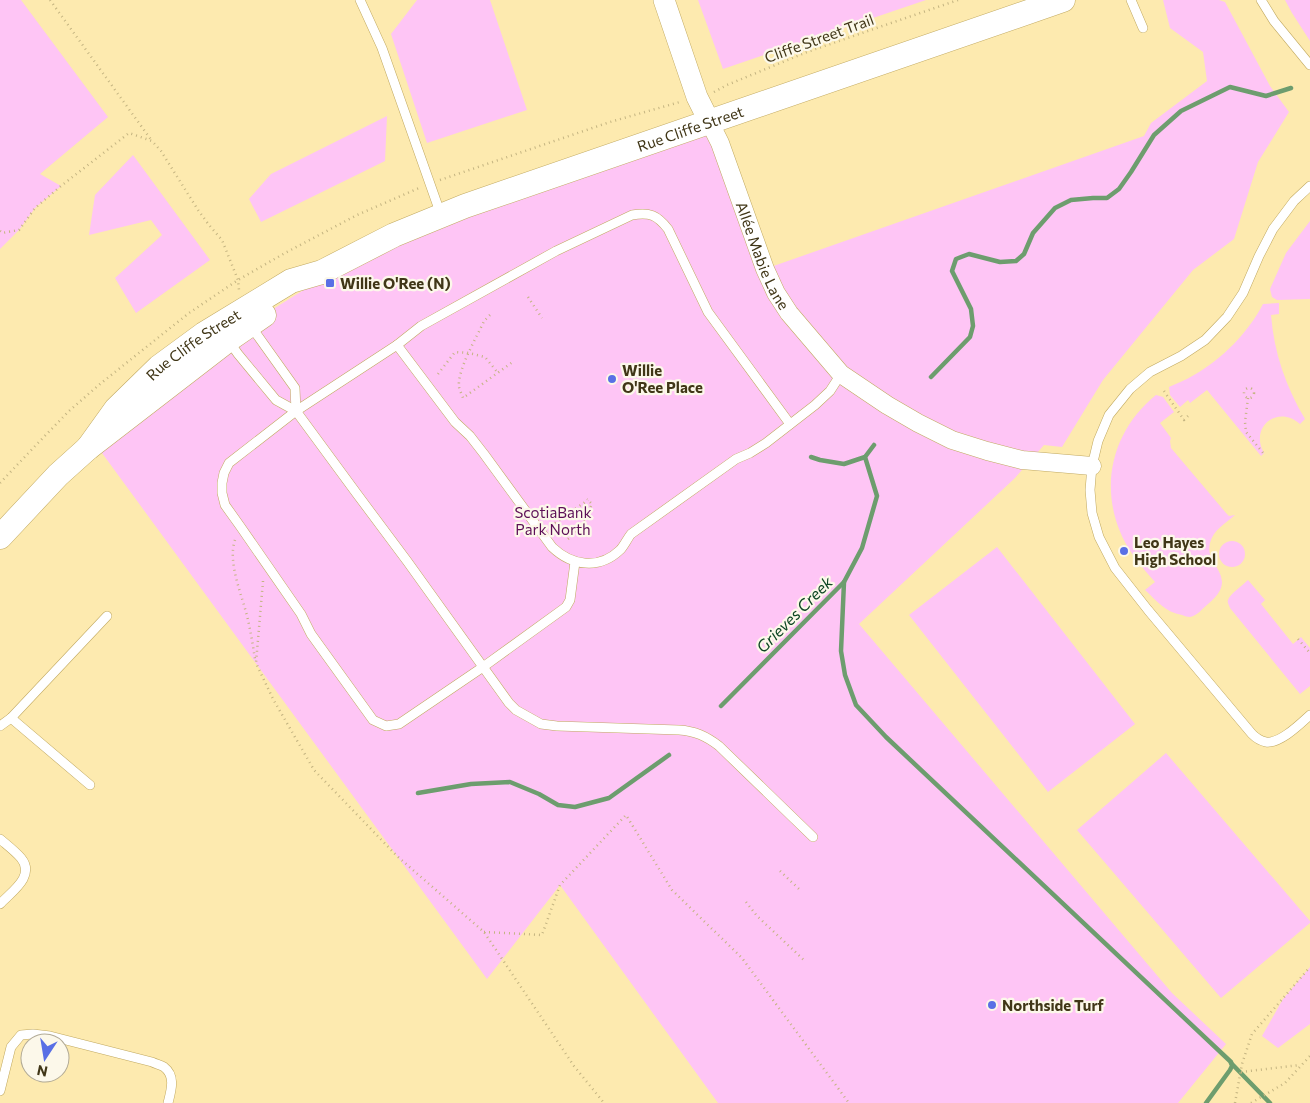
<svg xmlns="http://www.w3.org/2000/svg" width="1310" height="1103" font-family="Commissioner,sans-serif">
<rect width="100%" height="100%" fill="#fdeaaf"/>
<g fill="#fec5f5">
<path d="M 0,0 L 21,0 L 108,117 L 40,174 L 61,186 L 35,208 L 19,230 L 0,249 Z"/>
<path d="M 417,0 L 490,0 L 527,110 L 427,143 L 391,34 Z"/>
<path d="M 698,0 L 926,0 L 723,69 Z"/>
<path d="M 1163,0 L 1219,0 L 1225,2 L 1270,86 L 1289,112 L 1258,162 L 1234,239 L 1193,270 L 1103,380 L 1062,447 L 1044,445 L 1015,478 L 859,624 L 1172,993 L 1226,1044 L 1178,1103 L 718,1103 L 560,885 L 487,979 L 102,453 L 88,448 L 249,324 L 302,291 L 322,272 L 709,121 L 765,269 L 1144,136 L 1151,123 L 1207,81 L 1203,52 L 1170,28 Z"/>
<path d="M 1285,0 L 1310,0 L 1310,41 L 1292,13 Z"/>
<path d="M 387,116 L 385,161 L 261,222 L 249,199 L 271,174 Z"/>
<path d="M 133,155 L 210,260 L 136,313 L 115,278 L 162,235 L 151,220 L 89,235 L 95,195 Z"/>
<path d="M 1310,221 L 1310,299 L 1277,300 L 1272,297 L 1270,289 L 1286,253 Z"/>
<path d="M 1279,303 L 1279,314 L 1271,315 C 1274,353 1286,387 1305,419 L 1300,424 C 1278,404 1249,427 1264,453 L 1261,456 L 1207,390 L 1190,403 L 1188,400 L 1180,407 L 1170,395 L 1169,387 C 1177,383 1186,380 1194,375 C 1222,359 1248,333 1263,304 Z"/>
<path d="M 1156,395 L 1163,397 L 1174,412 L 1160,423 L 1171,438 L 1170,441 L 1171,448 L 1226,513 L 1229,516 L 1235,515 C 1226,523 1213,530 1210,543 C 1206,561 1221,566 1222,582 C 1222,591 1215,598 1208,604 C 1203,608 1197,616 1190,617 C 1187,617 1185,616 1182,615 C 1165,612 1157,601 1145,590 L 1155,582 C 1141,566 1127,550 1119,529 C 1100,480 1115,428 1156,395 Z"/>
<circle cx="1232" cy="554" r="13"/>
<path d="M 997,547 L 1135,724 L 1048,792 L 909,615 Z"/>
<path d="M 1248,580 L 1265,600 L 1261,604 L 1293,644 L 1301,637 L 1310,648 L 1310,686 L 1300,694 L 1230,608 C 1229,605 1227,603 1228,600 C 1230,594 1243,585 1248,580 Z"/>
<path d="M 1166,753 L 1310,921 L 1310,923 L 1221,998 L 1077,830 Z"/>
<path d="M 1310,967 L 1310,1024 L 1278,1048 L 1262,1036 L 1283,999 Z"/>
</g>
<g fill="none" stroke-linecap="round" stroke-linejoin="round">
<g stroke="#6d9d6e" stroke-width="4.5">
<path d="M 931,377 L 970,337 L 973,326 L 971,309 L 952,271 L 956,259 L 969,254 L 1000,262 L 1016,261 L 1024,254 L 1033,233 L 1055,208 L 1071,200 L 1093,198 L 1107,198 L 1119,189 L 1131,172 L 1154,135 L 1181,111 L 1230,87 L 1266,96 L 1291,88"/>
<path d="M 811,457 L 820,460 L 844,464 L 865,457"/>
<path d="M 844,582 L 841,651 L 845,675 L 856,705 L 886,737 L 1231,1062 L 1232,1066 L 1230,1070 L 1206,1103"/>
<path d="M 721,706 L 844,582 L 862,548 L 877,496 L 865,457 L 874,445"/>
<path d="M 418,793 L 471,784 L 510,782 L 539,794 L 558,805 L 575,807 L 609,798 L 669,755"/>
<path d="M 1231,1063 L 1270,1103"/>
</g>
<g stroke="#c1a960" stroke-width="10">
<g id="service">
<path d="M 360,0 L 382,48 L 441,215"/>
<path d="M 1131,0 L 1143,28"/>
<path d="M 1261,0 L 1274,21 L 1310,65"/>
<path d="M 1310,186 L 1294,201 L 1273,229 L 1259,256 L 1243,293 L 1227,317 L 1205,340 L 1181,356 L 1150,372 L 1130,389 L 1109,415 L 1098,441 L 1092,466 L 1090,490 L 1092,513 L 1099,537 L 1115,568 L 1148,610 L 1252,734 C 1256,738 1261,741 1266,742 C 1280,744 1300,724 1310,715"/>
<path d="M 250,325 L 295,388 L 296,411"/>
<path d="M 228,340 L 238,354 L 276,400 L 296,411 L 357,494 L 407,561 L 509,703 L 516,710 L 541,724 L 557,726 L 679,730 C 695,731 706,736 719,746 L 813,837"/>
<path d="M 397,345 L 455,422 L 470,436 L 484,454 L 552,547 C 572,566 599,570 620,550 C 624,546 627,539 631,534 L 736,459 L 750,453 L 766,443 L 815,405 L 830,391 L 841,374"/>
<path d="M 575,562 L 570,600 L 566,607 L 483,667 L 399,724 L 386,726 L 373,720 L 311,634 L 301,614 L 240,526 L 225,505 L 222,493 L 222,483 L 224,473 L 229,463 L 296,411 L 397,345 L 421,326 L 556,251 L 632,215 C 650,212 657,215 668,229 L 708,312 L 790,424"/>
<path d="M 11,718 L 90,785"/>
<path d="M 0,726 L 11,718 L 107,616"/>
<path d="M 0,839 C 7,845 15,851 21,858 C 36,876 11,892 0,904"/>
<path d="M 0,1091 L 11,1047 L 21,1035 L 33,1034 L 50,1036 L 152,1062 C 156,1064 161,1065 164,1067 C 176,1076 171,1091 168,1103"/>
</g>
</g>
<g stroke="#c1a960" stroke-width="19">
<g id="minor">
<path id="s1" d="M 709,121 L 720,143 L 765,269 L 776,293 L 789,313 L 841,374 L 887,405 L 918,423 L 952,440 L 987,451 L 1022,460 L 1092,466"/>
</g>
</g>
<g stroke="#c1a960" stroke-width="22">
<path id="tertiary" d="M 664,0 L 697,97 L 709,121"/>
</g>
<g stroke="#c1a960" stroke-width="25">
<g id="secondary">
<path id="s2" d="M 88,448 L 116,409 L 159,367 L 204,334 L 291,281 L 322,272 L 394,235 L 465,206 L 1063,0"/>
<path d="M 0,537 L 58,475 L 88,448 L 228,340 L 264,315"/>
</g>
</g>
<g stroke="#c4b481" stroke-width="2.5" stroke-dasharray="1 4" stroke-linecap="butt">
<path d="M 50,0 L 152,141"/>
<path d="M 714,92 L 727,85 L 807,52 L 958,0"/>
<path d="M 440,180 L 610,122 L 680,102"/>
<path d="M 0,231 L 2,233 L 19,230 L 35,208 L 61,186 L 129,133 L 152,141 L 161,151 L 198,210 L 209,225 L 222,240 L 238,280 L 239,290"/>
<path d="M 528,297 L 542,318"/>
<path d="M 490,315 L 484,321 C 477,337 457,370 459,387 C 460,391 462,395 463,398 L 514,361"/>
<path d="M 438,374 L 455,352 L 469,353 L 485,357 L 498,373"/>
<circle cx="1249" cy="393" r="5"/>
<path d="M 1164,391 L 1184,420 L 1188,416"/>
<path d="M 1248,398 L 1245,422 L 1246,432 L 1264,454"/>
<path d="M 0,483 L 38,443 L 69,411 L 100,384 L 189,313 L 238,280 L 285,253 L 357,215 L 419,188"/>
<path d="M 555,523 L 588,500"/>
<path d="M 568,539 L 579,530 L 592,504 L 587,499"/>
<path d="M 235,540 C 227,563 243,597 248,620 C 251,633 253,646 255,659"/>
<path d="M 263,581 L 256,663 L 273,699 L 314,770 L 397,856 L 484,932 L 574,1066 L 604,1103"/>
<path d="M 1298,639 L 1310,653"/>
<path d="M 780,871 L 800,890"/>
<path d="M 746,902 L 757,916 L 805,961"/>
<path d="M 484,932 L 542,935 L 560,885 L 626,815 L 672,890 L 742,958 L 849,1103"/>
<path d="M 1241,1072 L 1300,1065"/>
<path d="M 1235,1103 L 1242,1064 L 1252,1034 L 1310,967"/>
<path d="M 1251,1103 L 1285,1083 L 1310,1056"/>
</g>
<use href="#service" stroke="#fff" stroke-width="9"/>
<use href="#minor" stroke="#fff" stroke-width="18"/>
<use href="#tertiary" stroke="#fff" stroke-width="21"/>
<use href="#secondary" stroke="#fff" stroke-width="24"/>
</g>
<g fill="#596fe5" stroke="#fcf8ea" stroke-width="2">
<rect x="325" y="278" width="10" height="10" rx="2.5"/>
<circle cx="612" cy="379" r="5"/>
<circle cx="1124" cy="551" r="5"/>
<circle cx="992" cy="1005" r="5"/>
</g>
<g text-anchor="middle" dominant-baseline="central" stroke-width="4.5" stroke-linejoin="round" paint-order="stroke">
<g font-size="15" fill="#403617" stroke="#fcf8ea">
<text transform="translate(819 38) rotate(-20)">Cliffe Street Trail</text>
<text stroke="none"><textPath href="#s2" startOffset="694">Rue Cliffe Street</textPath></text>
<text stroke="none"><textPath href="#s1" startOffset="145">Allée Mabie Lane</textPath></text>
<text stroke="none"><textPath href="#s2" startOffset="149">Rue Cliffe Street</textPath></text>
</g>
<g font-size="15" font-weight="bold" fill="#403617" stroke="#fcf8ea" text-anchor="start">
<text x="340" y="283">Willie O'Ree (N)</text>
<text x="622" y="370">Willie<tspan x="622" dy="17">O'Ree Place</tspan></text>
<text x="1134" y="542">Leo Hayes<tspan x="1134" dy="17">High School</tspan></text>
<text x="1002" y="1005">Northside Turf</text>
</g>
<g font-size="15" fill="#5d0f57" stroke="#fcf8ea">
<text x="553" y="512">ScotiaBank<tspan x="553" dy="17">Park North</tspan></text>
</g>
<g font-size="16" font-style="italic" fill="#0e4624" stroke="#fcf8ea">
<text transform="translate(794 614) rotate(-45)">Grieves Creek</text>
</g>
</g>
<g transform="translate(45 1058) rotate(192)"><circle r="24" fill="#fcf8ea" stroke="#b1aa96"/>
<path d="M0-4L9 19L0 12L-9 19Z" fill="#596fe5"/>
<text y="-8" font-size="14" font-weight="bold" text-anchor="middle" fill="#403617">N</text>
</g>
</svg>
